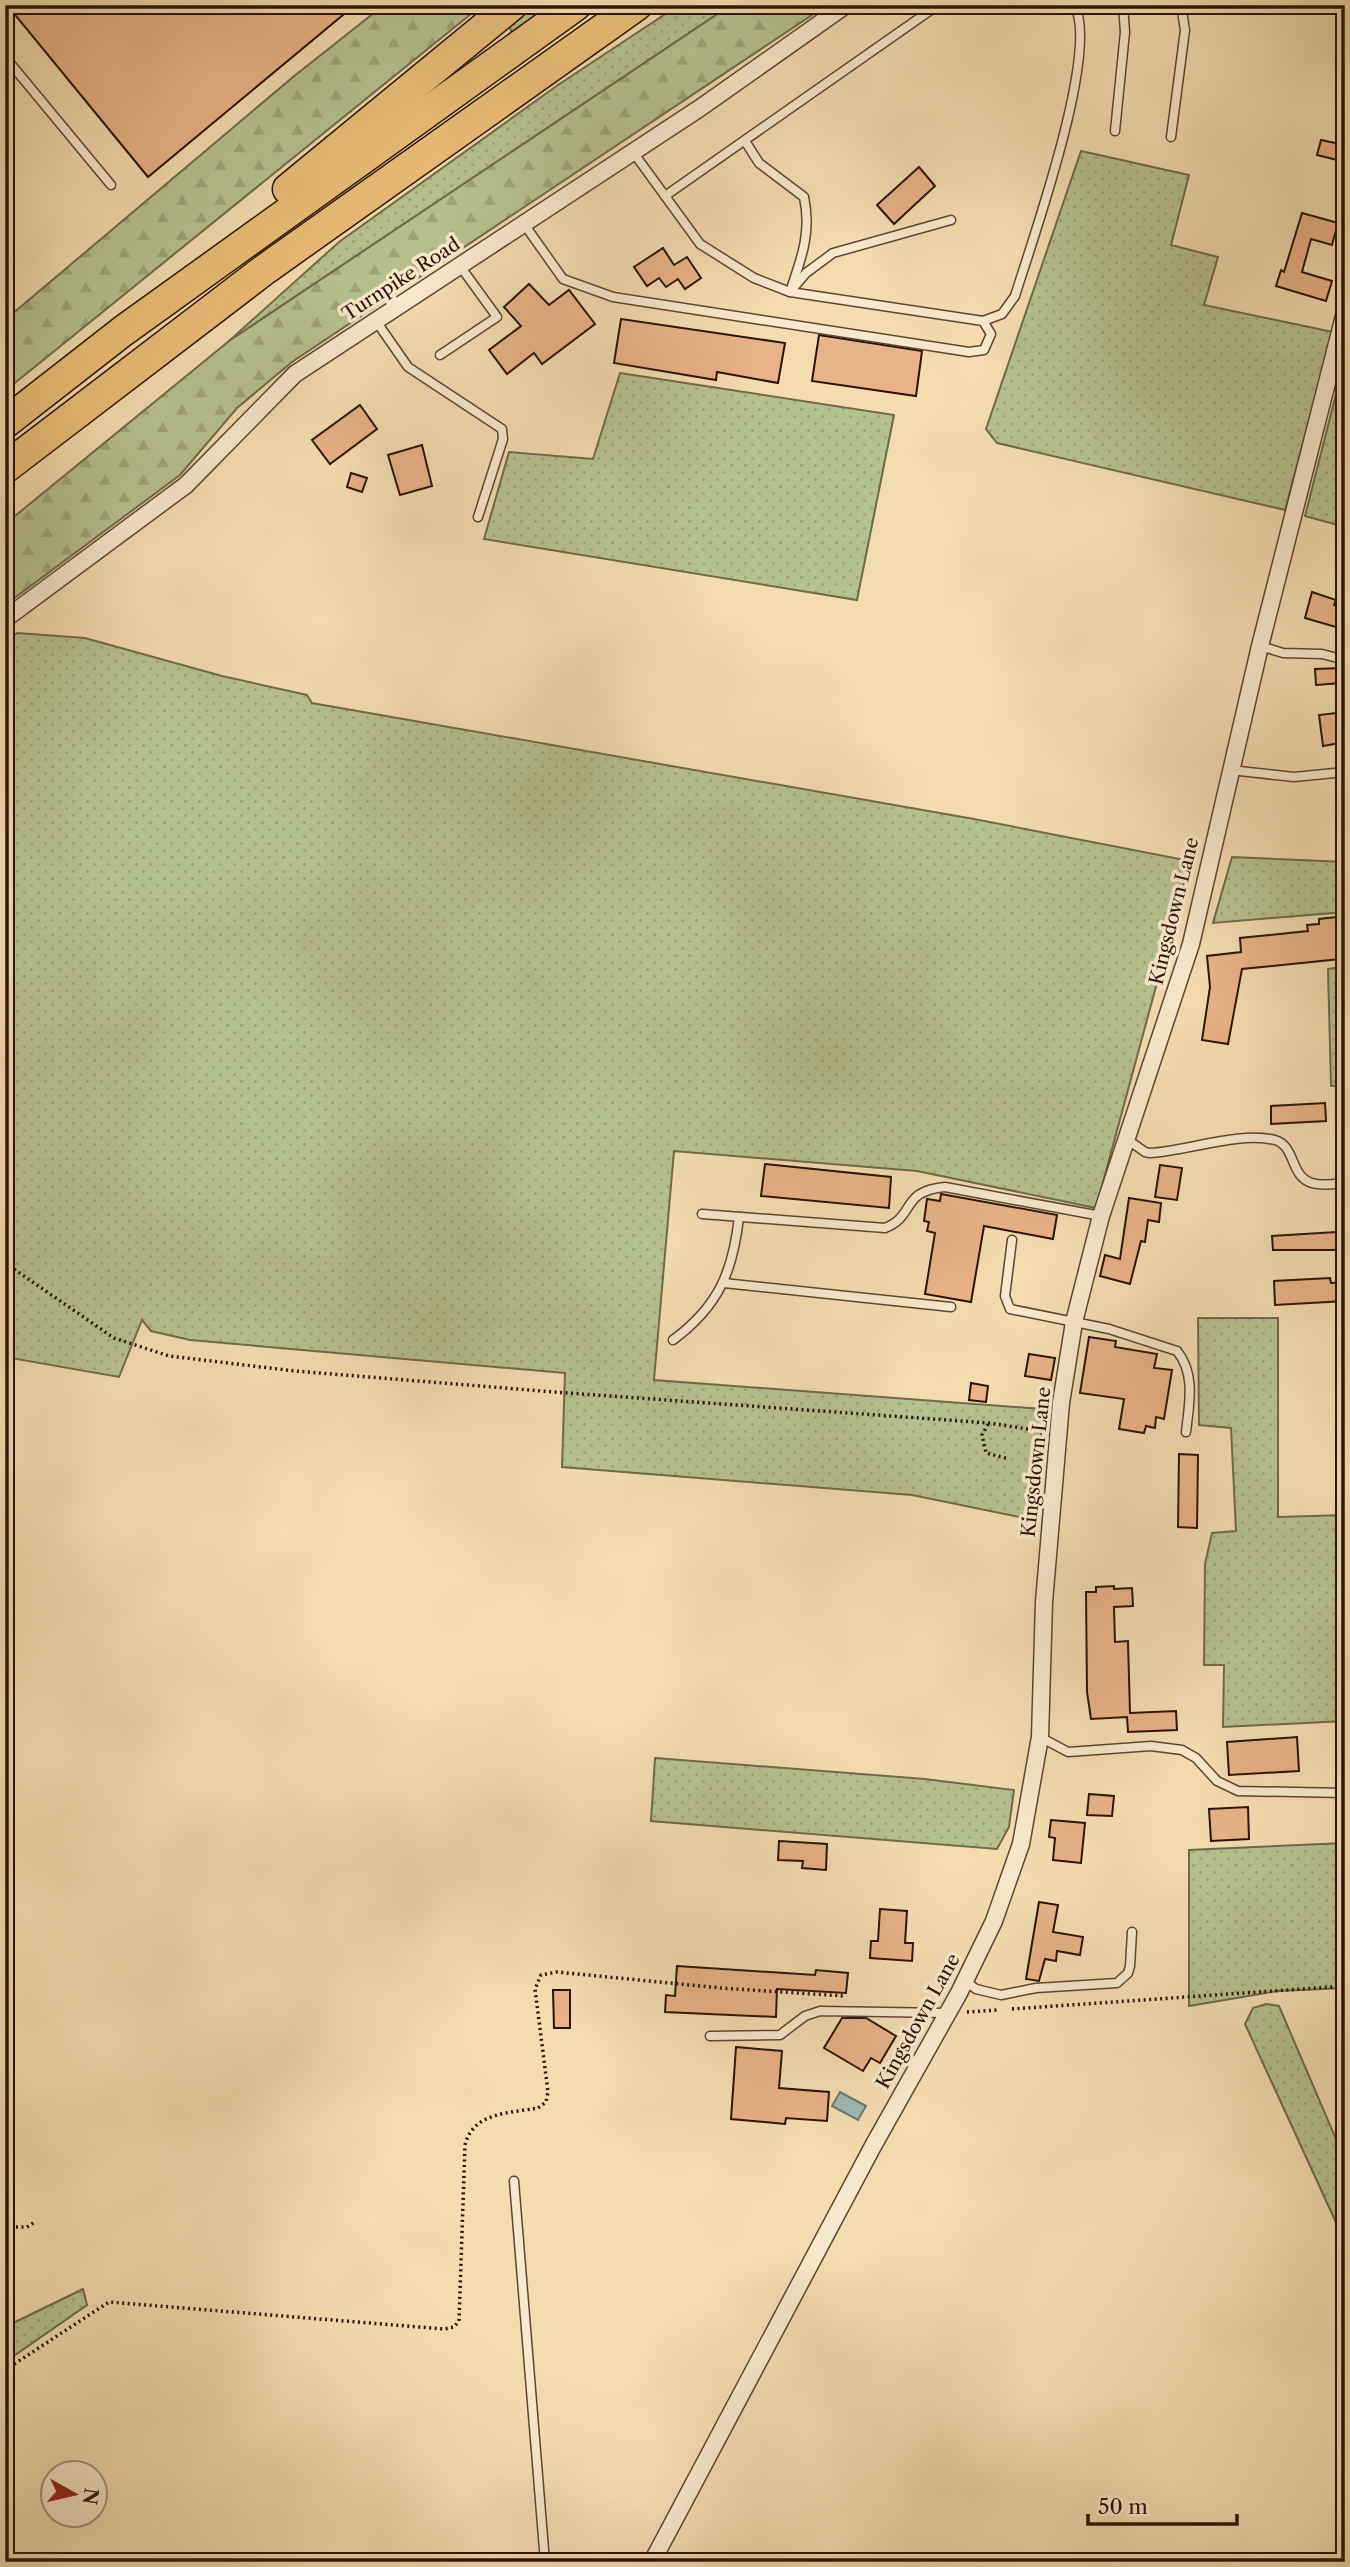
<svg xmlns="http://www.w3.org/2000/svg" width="1350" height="2567" font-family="'Libre Caslon Text',serif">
<defs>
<pattern id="grass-dots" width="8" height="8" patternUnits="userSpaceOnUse" patternTransform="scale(1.75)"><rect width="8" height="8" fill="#b6c28e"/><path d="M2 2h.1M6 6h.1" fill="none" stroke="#9da679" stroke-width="1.8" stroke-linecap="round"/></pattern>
<pattern id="forest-firs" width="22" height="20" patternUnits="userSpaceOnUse" patternTransform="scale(1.75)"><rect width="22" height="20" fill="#b6c28e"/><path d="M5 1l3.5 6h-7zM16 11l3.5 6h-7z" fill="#9da679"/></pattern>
</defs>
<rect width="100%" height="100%" fill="#f3ddaf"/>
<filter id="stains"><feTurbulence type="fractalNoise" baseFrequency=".00286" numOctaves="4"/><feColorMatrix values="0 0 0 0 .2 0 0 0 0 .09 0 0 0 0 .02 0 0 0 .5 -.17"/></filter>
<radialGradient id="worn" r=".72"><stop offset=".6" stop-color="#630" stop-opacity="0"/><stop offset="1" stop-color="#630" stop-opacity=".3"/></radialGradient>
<g fill="url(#grass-dots)" stroke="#706a4a" stroke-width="2">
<path d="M 533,5 L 556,5 L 512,34 L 509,25 Z"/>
<path d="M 679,5 L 731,5 L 229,341 L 339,242 L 558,85 Z"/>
<path d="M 1081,151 L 1189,175 L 1171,245 L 1218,257 L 1204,305 L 1333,332 L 1285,510 L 997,443 L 986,429 Z"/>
<path d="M 1345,359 L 1345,527 L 1305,516 Z"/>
<path d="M 620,373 L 894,415 L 857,600 L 484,539 L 509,452 L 593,459 Z"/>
<path d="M 17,633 L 85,638 L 222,676 L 307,695 L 312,703 L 974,819 L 1190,861 L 1096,1208 L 917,1171 L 674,1151 L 654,1380 L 1043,1409 L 1034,1520 L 912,1495 L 562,1467 L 565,1373 L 190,1340 L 151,1331 L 142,1320 L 119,1377 L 5,1357 L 5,643 Z"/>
<path d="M 1232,857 L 1345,862 L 1345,912 L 1213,923 Z"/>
<path d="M 1345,966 L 1345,1086 L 1331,1086 L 1328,969 Z"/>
<path d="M 1198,1318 L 1278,1318 L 1278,1517 L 1345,1515 L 1345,1721 L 1223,1727 L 1224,1665 L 1204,1665 L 1205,1564 L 1212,1533 L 1236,1531 L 1231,1428 L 1199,1425 Z"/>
<path d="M 655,1758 L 925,1779 L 1014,1790 L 1009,1827 L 997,1849 L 651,1821 Z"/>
<path d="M 1345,1843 L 1345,1988 L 1278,1991 L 1189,2006 L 1189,1850 Z"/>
<path d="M 1266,2004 L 1279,2006 L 1345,2160 L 1345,2242 L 1245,2024 L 1253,2008 Z"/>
<path d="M 83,2289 L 87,2305 L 5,2362 L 5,2327 Z"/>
</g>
<g fill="url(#forest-firs)" stroke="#706a4a" stroke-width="2">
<path d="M 384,5 L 482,5 L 5,391 L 5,320 L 293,77 Z"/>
<path d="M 731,5 L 827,5 L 292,362 L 237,408 L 180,475 L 5,605 L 5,525 L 15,516 L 229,341 Z"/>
</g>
<path fill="#9dbab3" stroke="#6f776e" stroke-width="2" d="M 840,2092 L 866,2106 L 858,2120 L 832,2106 Z"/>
<g fill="#e8b386" stroke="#2a1307" stroke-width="2">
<path d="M 7,5 L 355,5 L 148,177 Z"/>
<path d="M 1321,140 L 1345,145 L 1345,162 L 1317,155 Z"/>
<path d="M 919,167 L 935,186 L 894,224 L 877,205 Z"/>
<path d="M 1302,213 L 1338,223 L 1332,245 L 1311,239 L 1302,272 L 1332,281 L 1326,301 L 1276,286 L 1281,270 L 1284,272 Z"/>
<path d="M 663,248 L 674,265 L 687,257 L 701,278 L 685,289 L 678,279 L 666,287 L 659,278 L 647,286 L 634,267 Z"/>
<path d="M 529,284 L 549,305 L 569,290 L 595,324 L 542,364 L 534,353 L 507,374 L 489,350 L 521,326 L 504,307 Z"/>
<path d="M 621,319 L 785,343 L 778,383 L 717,372 L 716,380 L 614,363 Z"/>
<path d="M 819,335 L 922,351 L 916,396 L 812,381 Z"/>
<path d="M 360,405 L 377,429 L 330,464 L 312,440 Z"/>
<path d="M 422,445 L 432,486 L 400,495 L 388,455 Z"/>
<path d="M 351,473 L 367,478 L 362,492 L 347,487 Z"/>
<path d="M 1312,592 L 1336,600 L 1334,605 L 1341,608 L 1336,627 L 1305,618 Z"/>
<path d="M 1342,668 L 1342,683 L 1316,685 L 1315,669 Z"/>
<path d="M 1336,713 L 1340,743 L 1323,746 L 1319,715 Z"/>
<path d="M 1336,917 L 1340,959 L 1242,969 L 1228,1044 L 1202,1040 L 1210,987 L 1207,956 L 1241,952 L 1240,938 L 1308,931 L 1307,925 L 1319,924 L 1319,919 Z"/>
<path d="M 1325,1103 L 1326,1121 L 1271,1124 L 1271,1106 Z"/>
<path d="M 765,1164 L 891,1177 L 889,1208 L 761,1196 Z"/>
<path d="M 1160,1165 L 1182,1168 L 1177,1200 L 1155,1197 Z"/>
<path d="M 941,1194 L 1057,1215 L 1053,1239 L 984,1226 L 971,1302 L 925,1294 L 935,1233 L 927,1231 L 929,1222 L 924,1221 L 927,1199 L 940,1201 Z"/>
<path d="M 1129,1198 L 1161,1203 L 1159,1222 L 1148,1220 L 1145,1242 L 1141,1241 L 1130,1284 L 1100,1276 L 1105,1255 L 1120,1259 Z"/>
<path d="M 1336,1232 L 1338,1250 L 1273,1250 L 1272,1236 Z"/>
<path d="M 1330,1278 L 1331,1283 L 1345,1282 L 1345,1301 L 1275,1305 L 1274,1281 Z"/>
<path d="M 1089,1337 L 1116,1341 L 1115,1347 L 1157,1354 L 1154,1368 L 1172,1370 L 1164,1419 L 1156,1417 L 1155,1428 L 1146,1426 L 1144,1433 L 1119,1429 L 1124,1399 L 1080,1393 Z"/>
<path d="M 1029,1354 L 1055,1358 L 1051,1380 L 1025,1376 Z"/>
<path d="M 971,1383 L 988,1386 L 986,1402 L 969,1400 Z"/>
<path d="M 1179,1454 L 1198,1455 L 1197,1528 L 1178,1527 Z"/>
<path d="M 1114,1586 L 1114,1589 L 1132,1588 L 1133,1606 L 1114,1607 L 1115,1642 L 1128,1641 L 1130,1713 L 1176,1711 L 1177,1730 L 1128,1732 L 1127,1717 L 1091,1719 L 1087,1692 L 1086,1592 L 1096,1592 L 1096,1587 Z"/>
<path d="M 1297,1737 L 1299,1771 L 1229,1775 L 1227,1742 Z"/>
<path d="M 1089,1794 L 1114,1796 L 1112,1816 L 1087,1815 Z"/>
<path d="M 1248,1807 L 1249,1839 L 1211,1841 L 1209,1809 Z"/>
<path d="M 1051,1820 L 1085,1823 L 1081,1863 L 1053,1860 L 1055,1838 L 1049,1837 Z"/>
<path d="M 779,1841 L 827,1844 L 826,1870 L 802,1868 L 803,1861 L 778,1860 Z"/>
<path d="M 1039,1902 L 1058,1905 L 1053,1932 L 1083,1937 L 1080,1955 L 1057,1951 L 1056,1961 L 1045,1959 L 1039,1981 L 1026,1979 Z"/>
<path d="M 880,1909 L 907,1911 L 905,1943 L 913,1943 L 912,1961 L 870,1958 L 871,1941 L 878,1941 Z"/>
<path d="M 677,1966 L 815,1975 L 816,1970 L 848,1973 L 846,1993 L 777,1989 L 776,2017 L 665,2012 L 666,1995 L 675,1996 Z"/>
<path d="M 553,1990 L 570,1990 L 570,2028 L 554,2028 Z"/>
<path d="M 842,2018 L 866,2018 L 896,2036 L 880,2063 L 871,2058 L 863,2071 L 824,2048 Z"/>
<path d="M 736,2047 L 782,2051 L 779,2088 L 829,2092 L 827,2121 L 786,2118 L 785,2124 L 731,2119 Z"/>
</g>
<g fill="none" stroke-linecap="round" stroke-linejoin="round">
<g stroke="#5c4631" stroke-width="11">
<g id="lane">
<path d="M 5,57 L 111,185"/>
<path d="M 1115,131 L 1125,32 L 1123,5"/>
<path d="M 1171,137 L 1185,30 L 1181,5"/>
<path d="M 745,141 L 759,163 L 804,197 C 811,230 803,254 792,286"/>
<path d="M 633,152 L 700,244 L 754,278 L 790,292 L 983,321 L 1002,314 L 1015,296 C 1031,244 1101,48 1074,5"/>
<path d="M 665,196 L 938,5"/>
<path d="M 524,224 L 563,279 L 613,297 L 969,352 L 984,350 L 991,334 L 983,321"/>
<path d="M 790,292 L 806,273 L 833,253 L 951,220"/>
<path d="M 376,321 L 408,367 L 502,429 L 503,439 L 478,517"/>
<path d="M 440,355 L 497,317 L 460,266"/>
<path d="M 1260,646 L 1283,653 L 1322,654 L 1345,660"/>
<path d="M 1230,770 L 1294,777 L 1345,772"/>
<path d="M 1128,1140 L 1145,1152 L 1150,1153 C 1187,1151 1240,1131 1275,1140 C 1296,1146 1290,1177 1312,1183 C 1322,1186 1335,1184 1345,1183"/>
<path d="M 702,1214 L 885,1228 C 916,1216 900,1191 945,1187 L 1101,1216"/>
<path d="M 1012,1240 L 1005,1296 L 1010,1309 L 1109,1329 L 1177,1351 C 1196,1374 1189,1405 1186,1432"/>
<path d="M 724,1283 L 951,1307"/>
<path d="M 673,1340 C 719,1306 733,1271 739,1217"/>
<path d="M 1040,1737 L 1068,1752 L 1151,1746 L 1182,1750 L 1196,1758 L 1217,1781 L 1238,1791 L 1345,1793"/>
<path d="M 965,1981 L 976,1989 L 1001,1995 L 1036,1988 L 1117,1983 L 1128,1973 L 1130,1966 L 1132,1932"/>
<path d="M 710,2036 L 780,2035 L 805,2016 L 820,2011 L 947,2013"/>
<path d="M 514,2181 L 545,2562"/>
</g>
</g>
<g stroke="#5c4631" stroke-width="19">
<g id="street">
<path d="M 5,619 L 186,485 L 295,374 L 700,108 L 846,5"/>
<path d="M 652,2562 L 873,2146 L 959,1993 L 994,1921 L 1021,1844 L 1040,1737 L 1044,1602 L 1061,1403 L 1074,1322 L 1101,1216 L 1191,944 L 1260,646 L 1345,312"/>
</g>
</g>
<g stroke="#2a1307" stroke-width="33">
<g id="highway">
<path d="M 288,189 L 512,5"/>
<path d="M 5,423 L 123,331 L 576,5"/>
<path d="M 5,468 L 264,270 L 637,5"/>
</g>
</g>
<g stroke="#2a1307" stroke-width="3.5" stroke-dasharray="2 3.5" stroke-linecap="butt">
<path d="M 5,1263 L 114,1338 L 169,1356 L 295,1371 L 554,1392 L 989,1423 L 1041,1431"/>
<path d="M 988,1424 L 982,1435 L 986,1453 L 1009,1459"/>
<path d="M 1012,2009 L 1345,1986"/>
<path d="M 967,2012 L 997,2010"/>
<path d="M 5,2227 L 27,2227 L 36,2221"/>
<path d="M 5,2370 L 109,2302 L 444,2329 L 454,2327 L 459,2321 L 465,2145 C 473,2112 510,2113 538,2108 L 546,2102 L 548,2092 L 535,1989 L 541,1975 L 557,1972 L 721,1988 L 844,1996"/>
</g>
<use href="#lane" stroke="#f7e9cb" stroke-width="8"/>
<use href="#street" stroke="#f7e9cb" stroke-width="16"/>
<use href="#highway" stroke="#eabe78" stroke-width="30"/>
</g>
<g text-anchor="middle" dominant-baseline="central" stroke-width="7" stroke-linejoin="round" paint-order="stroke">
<g font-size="19" fill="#2a1307" stroke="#f7e9cb">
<text transform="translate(401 279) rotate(-33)">Turnpike Road</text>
<text transform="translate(1174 911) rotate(-76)">Kingsdown Lane</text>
<text transform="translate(1036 1462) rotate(-84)">Kingsdown Lane</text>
<text transform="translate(918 2021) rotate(-61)">Kingsdown Lane</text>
</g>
</g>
<rect width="1350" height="2567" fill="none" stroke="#f3ddaf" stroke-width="28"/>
<rect x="7" y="7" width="1336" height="2553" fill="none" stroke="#2a1307" stroke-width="3.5"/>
<rect x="14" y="14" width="1322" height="2539" fill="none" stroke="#2a1307" stroke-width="2"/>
<g transform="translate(74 2494) rotate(98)"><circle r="33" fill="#f7e9cb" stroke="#a5937d" stroke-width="2"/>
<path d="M0-5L12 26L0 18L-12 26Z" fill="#8f2418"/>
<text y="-10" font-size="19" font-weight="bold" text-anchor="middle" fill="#2a1307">N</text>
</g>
<path d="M1088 2514v10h149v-10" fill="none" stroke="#2a1307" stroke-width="3.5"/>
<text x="1098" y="2514" font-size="21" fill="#2a1307" stroke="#f7e9cb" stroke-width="5" paint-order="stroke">50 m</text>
<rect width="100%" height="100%" filter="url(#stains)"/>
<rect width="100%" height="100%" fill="url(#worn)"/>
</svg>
